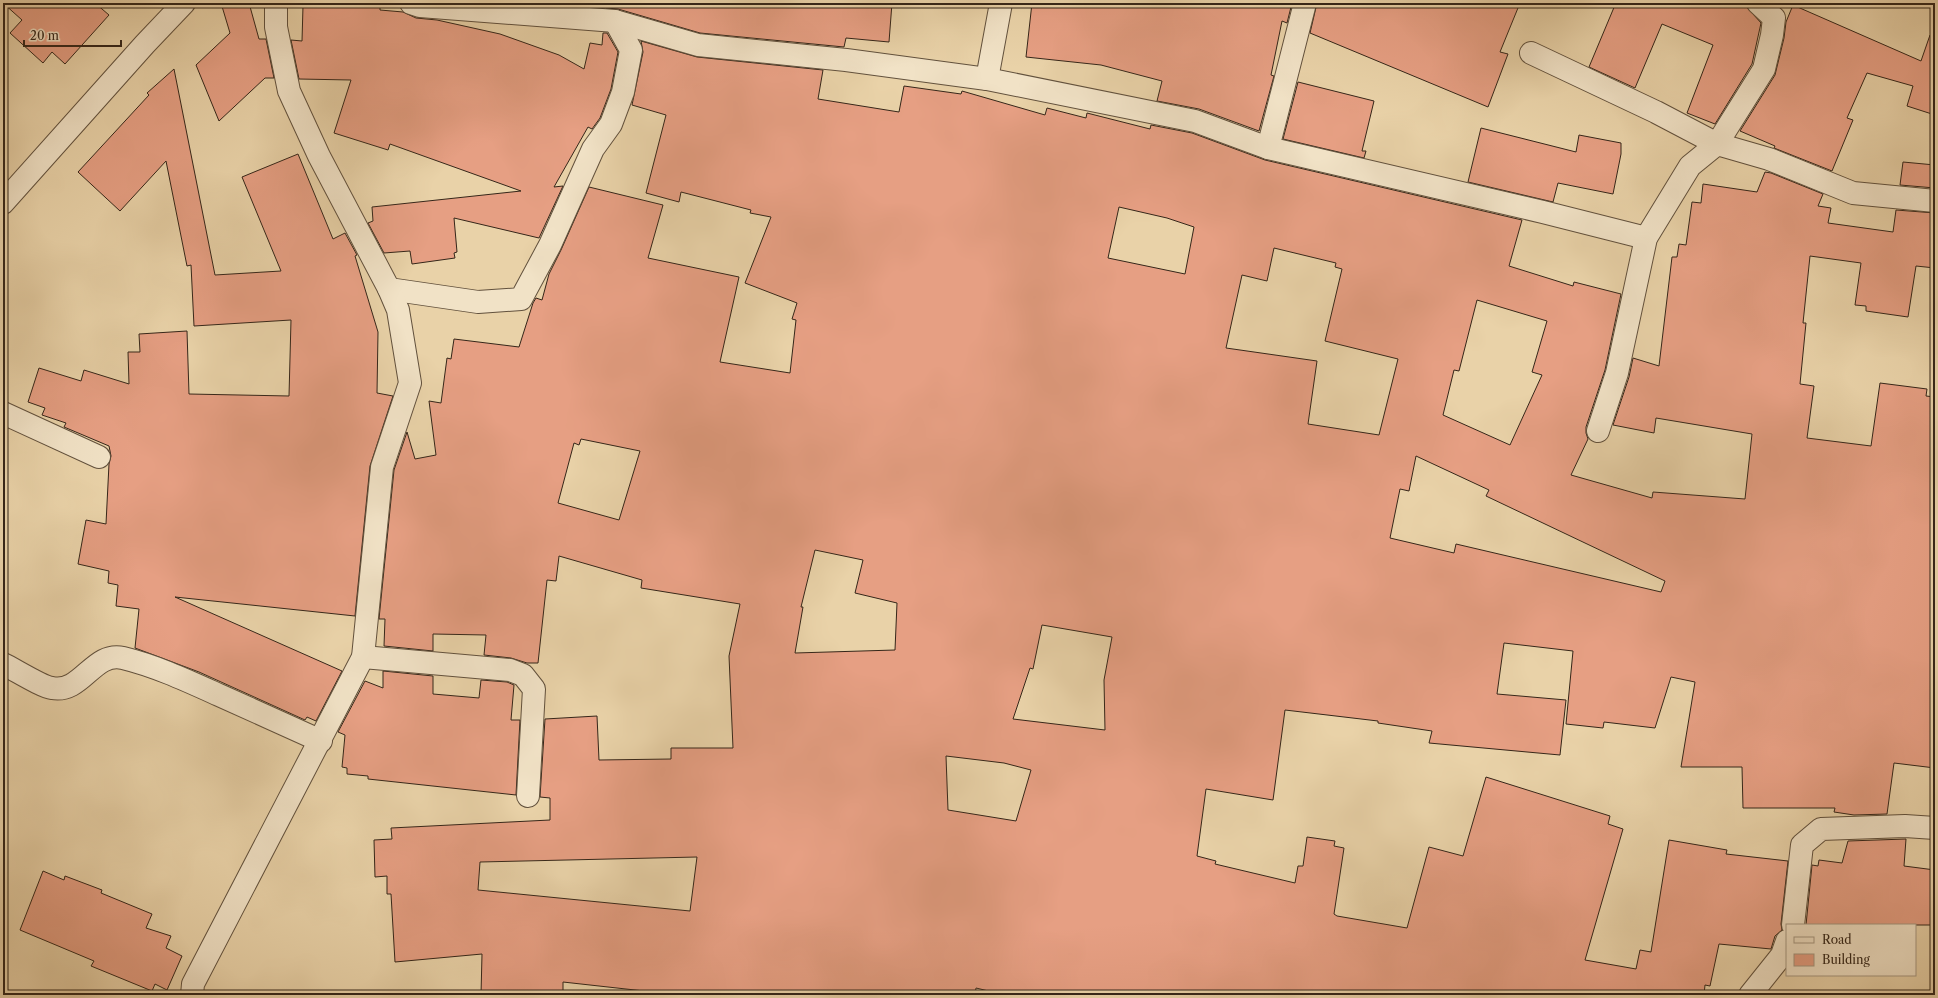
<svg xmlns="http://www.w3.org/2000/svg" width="1938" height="998" font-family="'Libre Caslon Text',serif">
<rect width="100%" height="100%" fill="#e9d2a8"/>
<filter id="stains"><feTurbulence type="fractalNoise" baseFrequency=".005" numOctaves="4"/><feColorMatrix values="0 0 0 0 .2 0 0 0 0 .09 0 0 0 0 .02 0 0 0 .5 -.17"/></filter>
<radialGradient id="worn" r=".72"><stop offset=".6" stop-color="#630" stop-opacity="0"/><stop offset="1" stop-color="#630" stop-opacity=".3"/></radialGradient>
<g fill="#e69f83" stroke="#352619" fill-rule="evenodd">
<path d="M 3,3 L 95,3 L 109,15 L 65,64 L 52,52 L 43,63 L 10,33 L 22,20 Z"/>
<path d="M 221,3 L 249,3 L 259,39 L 266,39 L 274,78 L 265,78 L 219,121 L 196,65 L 230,33 Z"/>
<path d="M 606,3 L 892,3 L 889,42 L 846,38 L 844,47 L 700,33 L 618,9 L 606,8 Z"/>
<path d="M 1032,3 L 1292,3 L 1287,23 L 1282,21 L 1271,75 L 1274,76 L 1259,131 L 1199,109 L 1157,101 L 1162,81 L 1101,65 L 1026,57 Z"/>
<path d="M 1317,3 L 1520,3 L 1500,52 L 1508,54 L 1488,107 L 1310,33 Z"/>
<path d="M 1613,3 L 1738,3 L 1746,6 L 1761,23 L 1752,64 L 1715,124 L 1687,113 L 1713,45 L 1662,24 L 1635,88 L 1589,67 L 1615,5 Z"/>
<path d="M 1793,5 L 1921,61 L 1930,35 L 1935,36 L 1935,115 L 1907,106 L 1913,86 L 1867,73 L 1847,118 L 1853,120 L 1832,171 L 1774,148 L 1775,146 L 1740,131 L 1775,75 L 1784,38 L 1786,22 Z"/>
<path d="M 303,6 L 380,7 L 380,10 L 403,12 L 416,18 L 437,20 L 500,34 L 559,55 L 584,69 L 590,43 L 602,45 L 603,33 L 607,33 L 618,52 L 611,89 L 600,118 L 592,129 L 588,127 L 554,187 L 563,186 L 539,238 L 454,218 L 457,252 L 454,253 L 455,258 L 412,264 L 410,251 L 384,253 L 368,223 L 373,221 L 372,207 L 521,191 L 390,144 L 388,150 L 334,133 L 351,80 L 299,79 L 291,40 L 302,41 Z"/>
<path d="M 641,41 L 697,57 L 823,70 L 818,99 L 899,112 L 904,86 L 961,94 L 962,91 L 1045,115 L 1047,108 L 1086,118 L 1087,113 L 1150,129 L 1151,125 L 1192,133 L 1265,160 L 1522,220 L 1509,266 L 1573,286 L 1574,282 L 1621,294 L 1605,370 L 1586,427 L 1586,433 L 1588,439 L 1571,475 L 1652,498 L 1653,492 L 1745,499 L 1752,434 L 1656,418 L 1654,433 L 1613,425 L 1629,377 L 1633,358 L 1659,366 L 1672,257 L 1677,257 L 1679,244 L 1686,245 L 1692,202 L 1701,203 L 1703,184 L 1757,192 L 1765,172 L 1771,173 L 1823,194 L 1818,206 L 1831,208 L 1828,223 L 1893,232 L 1896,210 L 1935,213 L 1935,268 L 1916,266 L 1908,317 L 1866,311 L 1866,306 L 1855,305 L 1861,263 L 1810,256 L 1803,323 L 1806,323 L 1800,384 L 1814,386 L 1807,438 L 1871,446 L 1880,383 L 1927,389 L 1926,396 L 1935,397 L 1935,768 L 1894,763 L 1887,814 L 1854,815 L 1834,812 L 1835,808 L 1743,808 L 1742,767 L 1681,767 L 1695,682 L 1671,677 L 1655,728 L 1604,722 L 1603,728 L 1566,724 L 1573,651 L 1504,643 L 1497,694 L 1566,700 L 1560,755 L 1429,743 L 1432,731 L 1378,723 L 1378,721 L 1285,710 L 1273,800 L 1206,789 L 1197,856 L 1216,861 L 1215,864 L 1295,883 L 1298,866 L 1303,866 L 1307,837 L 1335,841 L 1334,846 L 1344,848 L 1334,914 L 1337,916 L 1407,928 L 1429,847 L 1463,856 L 1486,777 L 1610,816 L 1608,824 L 1623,829 L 1585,960 L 1636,969 L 1640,950 L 1651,952 L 1669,840 L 1727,850 L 1726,854 L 1788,861 L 1781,924 L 1782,930 L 1775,936 L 1771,949 L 1719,944 L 1710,986 L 1705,985 L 1704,995 L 1005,995 L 976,988 L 975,995 L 680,995 L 563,982 L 563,995 L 481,995 L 482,954 L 395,962 L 391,894 L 387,894 L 387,876 L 375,877 L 374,840 L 392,839 L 391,828 L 550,820 L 550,798 L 540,797 L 545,719 L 597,716 L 599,760 L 671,759 L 671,748 L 733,748 L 729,656 L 740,604 L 641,588 L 642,580 L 559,556 L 556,581 L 547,580 L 538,663 L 527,663 L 511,658 L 484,655 L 486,635 L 433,634 L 433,651 L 384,646 L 385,619 L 379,619 L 394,470 L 407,432 L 415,459 L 436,455 L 429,401 L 441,403 L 447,358 L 451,359 L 454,339 L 519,347 L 533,303 L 536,298 L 542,300 L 549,274 L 561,250 L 589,187 L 663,205 L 648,258 L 739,277 L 720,362 L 790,373 L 796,320 L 792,319 L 797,303 L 745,283 L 771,217 L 750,213 L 751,210 L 681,192 L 679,202 L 646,193 L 666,115 L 632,105 L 643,52 ZM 1119,207 L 1167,218 L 1194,227 L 1185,274 L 1108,258 ZM 1274,248 L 1336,263 L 1335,267 L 1342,269 L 1325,341 L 1398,359 L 1379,435 L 1308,424 L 1317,361 L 1226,348 L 1242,275 L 1267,281 ZM 1477,300 L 1547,321 L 1532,372 L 1542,375 L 1510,445 L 1443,415 L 1454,370 L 1459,371 ZM 581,439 L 640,451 L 619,520 L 558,503 L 574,443 L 579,445 ZM 1416,456 L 1489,490 L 1486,496 L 1665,581 L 1661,592 L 1456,544 L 1454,553 L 1390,538 L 1400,489 L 1409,491 ZM 815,550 L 863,560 L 855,593 L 897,603 L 895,650 L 795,653 L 803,607 L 801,607 ZM 1042,625 L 1112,637 L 1104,680 L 1105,730 L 1013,719 L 1030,668 L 1033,669 ZM 946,756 L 1004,763 L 1031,770 L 1016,821 L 948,810 ZM 697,857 L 690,911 L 478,890 L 480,862 Z"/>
<path d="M 174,69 L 215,275 L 281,271 L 242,177 L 298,154 L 333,239 L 345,233 L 357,255 L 355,256 L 378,332 L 377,393 L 393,396 L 370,466 L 355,616 L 175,597 L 342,671 L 316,721 L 307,717 L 305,720 L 199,672 L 135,648 L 139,609 L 116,606 L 118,585 L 108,583 L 109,571 L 78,564 L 86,520 L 106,524 L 109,464 L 111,456 L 109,446 L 64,427 L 66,423 L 42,415 L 45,408 L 28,402 L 39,368 L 81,381 L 84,370 L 129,384 L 128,352 L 140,352 L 139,334 L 187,331 L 189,394 L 289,396 L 291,320 L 194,326 L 191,265 L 187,266 L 166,161 L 120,211 L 78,172 L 149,95 L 147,93 Z"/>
<path d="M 1298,82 L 1374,101 L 1362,151 L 1366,151 L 1364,158 L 1283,139 Z"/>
<path d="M 1481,128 L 1576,152 L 1579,135 L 1621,143 L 1621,154 L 1613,194 L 1558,183 L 1553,202 L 1468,182 Z"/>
<path d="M 1903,162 L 1935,165 L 1935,188 L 1900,185 Z"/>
<path d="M 383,671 L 433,676 L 433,694 L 479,698 L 481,680 L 507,682 L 514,685 L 511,720 L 520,720 L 516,795 L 368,779 L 368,776 L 347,774 L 347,768 L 342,767 L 345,735 L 338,732 L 365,681 L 383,688 Z"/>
<path d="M 1906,839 L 1904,866 L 1935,870 L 1935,925 L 1806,925 L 1812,865 L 1818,866 L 1819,860 L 1842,863 L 1848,841 Z"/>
<path d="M 43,871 L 64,880 L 65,876 L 102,890 L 101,893 L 152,914 L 146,928 L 171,936 L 166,948 L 182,956 L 167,990 L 155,984 L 152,991 L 91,966 L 94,961 L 20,930 Z"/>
</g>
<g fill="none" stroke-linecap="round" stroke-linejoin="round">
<g stroke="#62513d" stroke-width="24">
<g id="minor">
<path d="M 411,3 L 420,6 L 615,21 L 698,45 L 846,60 L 987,79 L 1195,121 L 1268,148"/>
<path d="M 1305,3 L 1268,148 L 1543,212 L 1646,238"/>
<path d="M 1531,53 L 1656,112 L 1717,144 L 1764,69 L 1772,35 L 1774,18 L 1758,3"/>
<path d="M 987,79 L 1001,3"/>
<path d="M 3,203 L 145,44 L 184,3"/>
<path d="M 389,289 L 478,302 L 521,299 L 550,245 L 593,149 L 611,124 L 623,92 L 631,50 L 615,21"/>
<path d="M 3,413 L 99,457"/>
<path d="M 1598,431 L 1617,373 L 1646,238 L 1690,166 L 1717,144 L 1769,159 L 1853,193 L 1935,201"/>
<path d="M 363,657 L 510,670 L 523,675 L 534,689 L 528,796"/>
<path d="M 3,664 C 14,669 42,687 52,688 C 82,694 93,651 123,658 C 156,666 188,681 219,695 C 253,710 287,726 321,741"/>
<path d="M 1793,925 L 1802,845 L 1821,829 L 1905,826 L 1935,828"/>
<path d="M 192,995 L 193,984 L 363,657 L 382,467 L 410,383 L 398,310 L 389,289 L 319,156 L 289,91 L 276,27 L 276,3"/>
<path d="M 1750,995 L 1782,955 L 1787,941"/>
</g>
</g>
<use href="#minor" stroke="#f1e2c6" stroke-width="22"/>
</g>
<rect width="1938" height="998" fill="none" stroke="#e9d2a8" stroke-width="16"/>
<rect x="4" y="4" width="1930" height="990" fill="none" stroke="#352619" stroke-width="2"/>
<rect x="8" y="8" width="1922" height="982" fill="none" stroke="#352619"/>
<rect x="1786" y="924" width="130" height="52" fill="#f1e2c6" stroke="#a69781"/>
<rect x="1794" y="937" width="20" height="6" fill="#f1e2c6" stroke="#a69781"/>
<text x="1822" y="944" font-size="12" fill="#352619">Road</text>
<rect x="1794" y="954" width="20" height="12" fill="#e69f83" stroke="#a69781"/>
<text x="1822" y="964" font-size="12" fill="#352619">Building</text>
<path d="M24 40v6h97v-6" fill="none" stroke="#352619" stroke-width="2"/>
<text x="30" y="40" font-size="12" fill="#352619" stroke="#f1e2c6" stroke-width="3" paint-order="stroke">20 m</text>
<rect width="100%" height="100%" filter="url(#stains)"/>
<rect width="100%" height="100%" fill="url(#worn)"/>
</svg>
